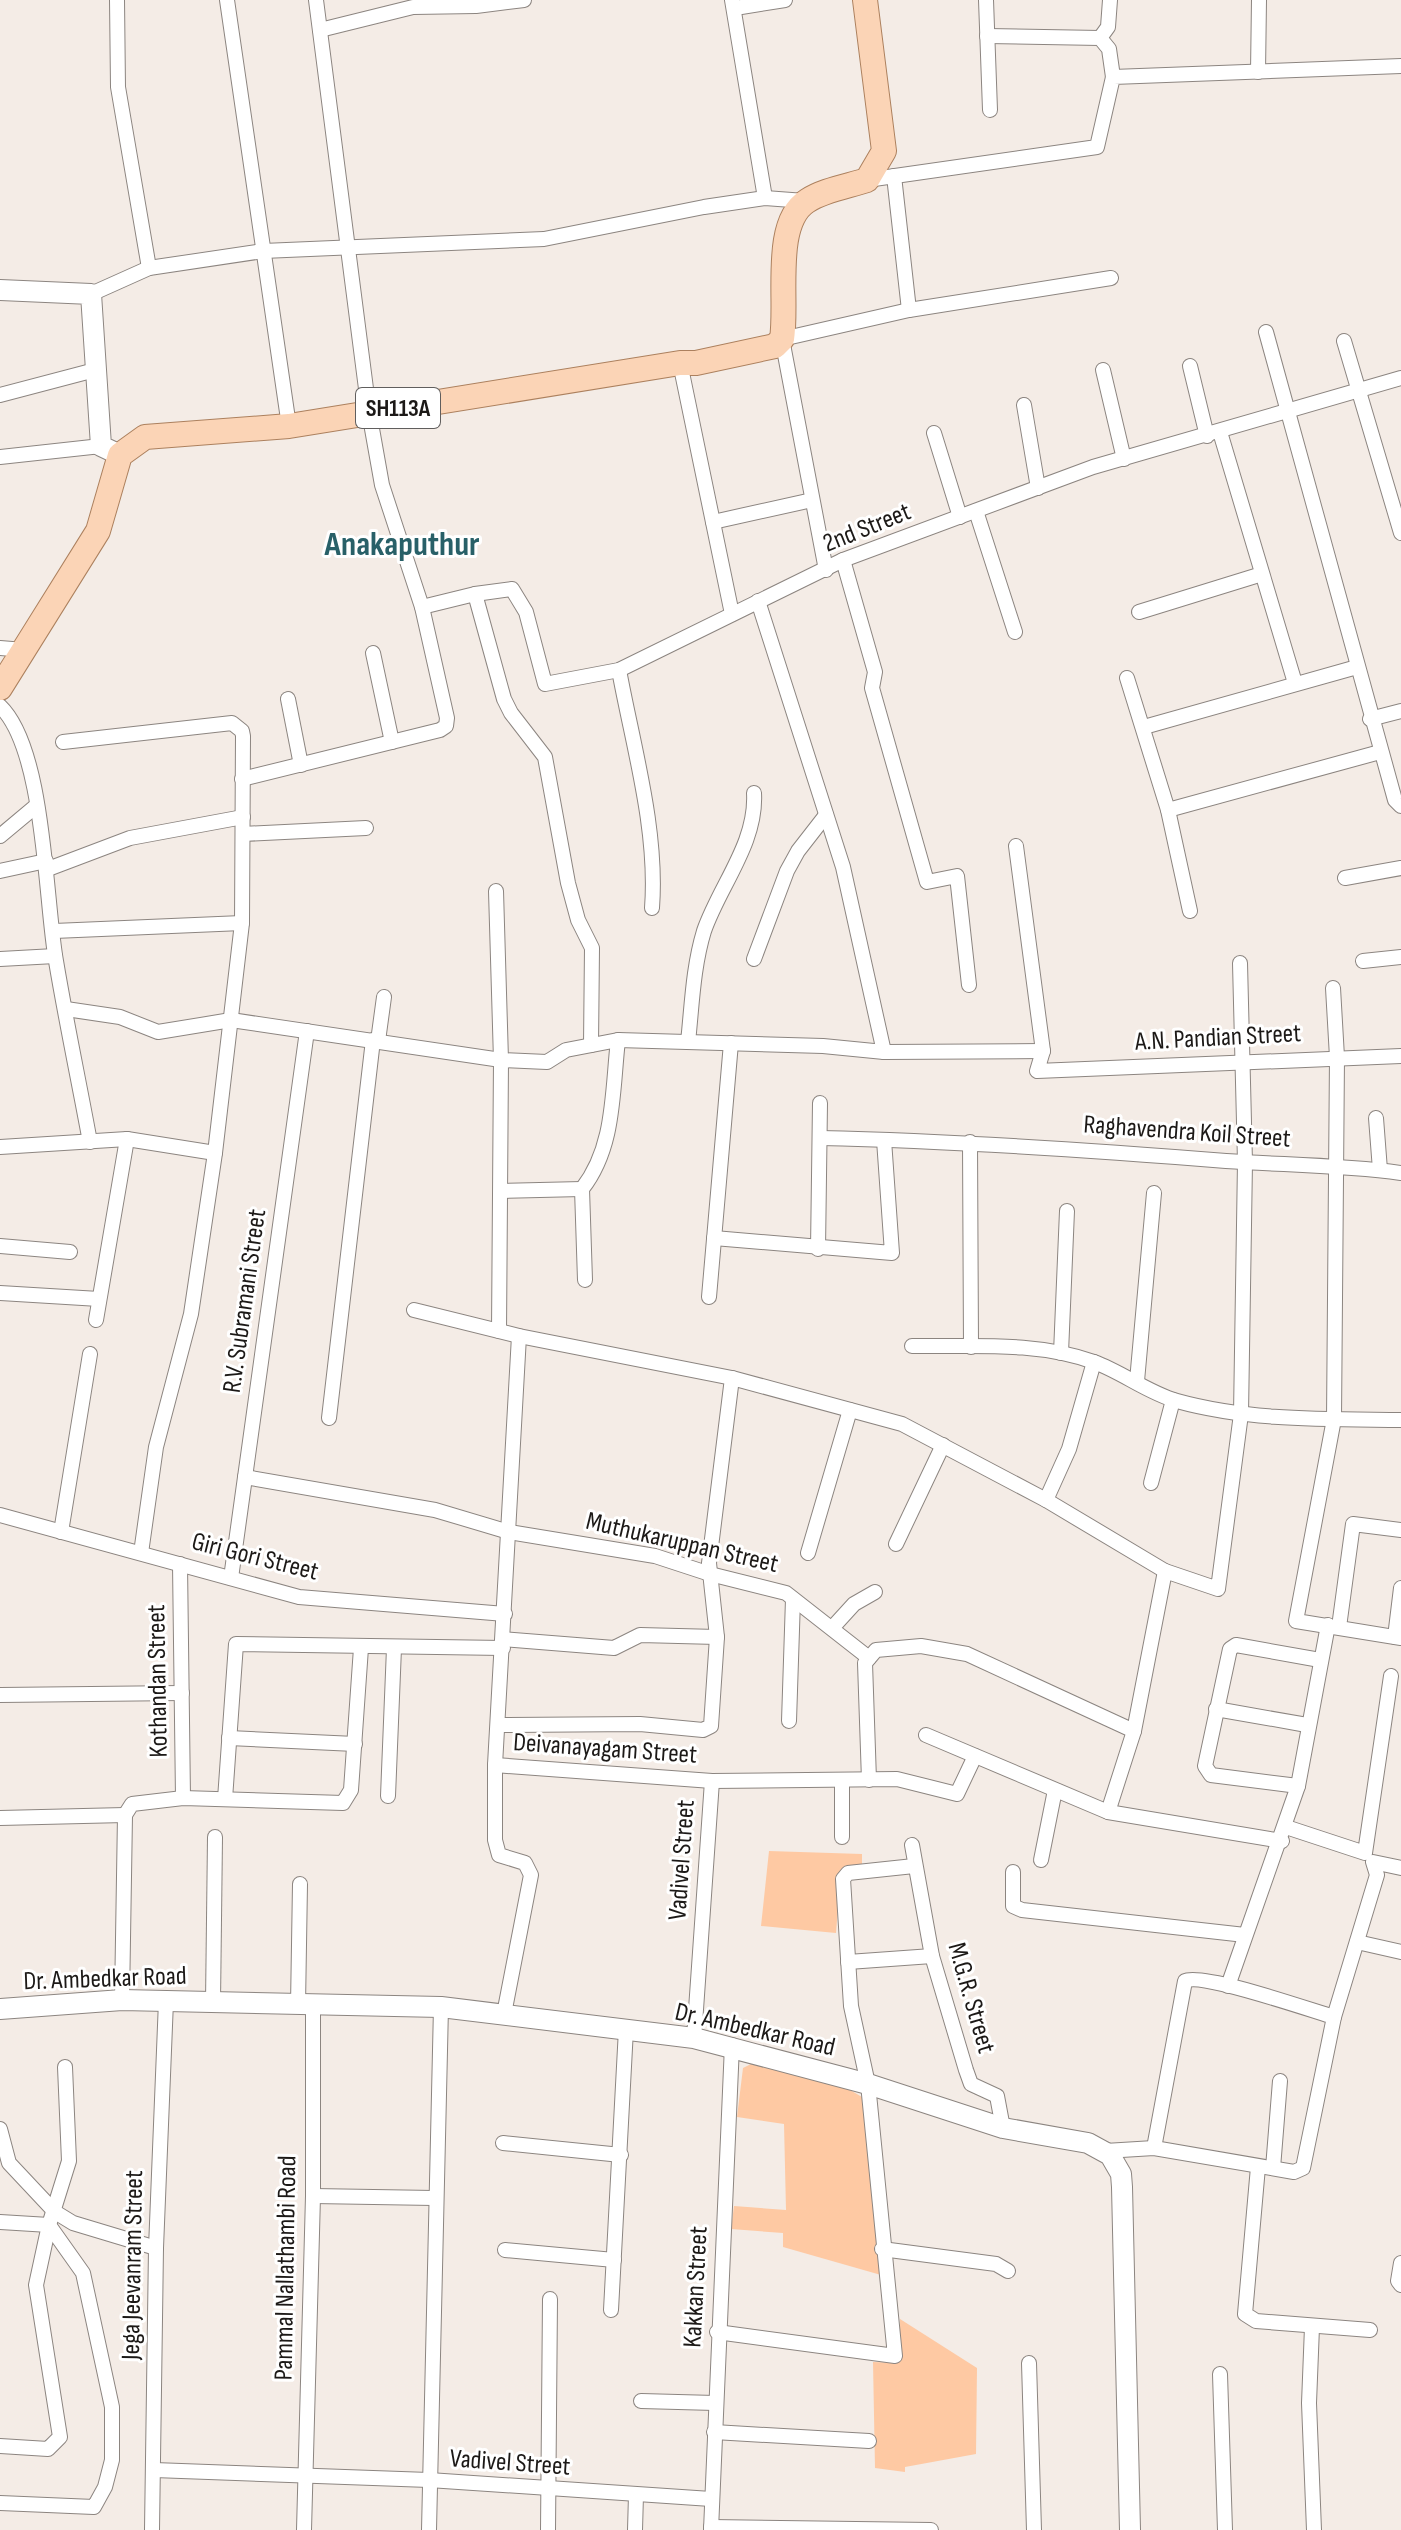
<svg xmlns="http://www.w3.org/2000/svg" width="1401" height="2530" font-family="'Sofia Sans Condensed',sans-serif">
<rect width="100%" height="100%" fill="#f4ece6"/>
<g fill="#fec9a3">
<path d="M 769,1851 L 862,1854 L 862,1866 L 841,1869 L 836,1933 L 761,1926 Z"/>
<path d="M 751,2064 L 845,2087 L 862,2097 L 881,2275 L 783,2247 L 783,2233 L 731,2229 L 734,2206 L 786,2210 L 784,2124 L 737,2117 L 743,2068 Z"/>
<path d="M 900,2319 L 977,2368 L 976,2454 L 905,2467 L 905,2472 L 875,2468 L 873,2362 L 899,2363 Z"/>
</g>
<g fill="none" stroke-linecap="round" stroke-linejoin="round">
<g stroke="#8c8580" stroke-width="16">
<g id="street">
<path d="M 117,0 L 118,87 L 149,268"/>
<path d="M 227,0 L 289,426"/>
<path d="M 732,0 L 765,198"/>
<path d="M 986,0 L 990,110"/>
<path d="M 735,8 L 785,0"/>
<path d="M 320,30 L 413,7 L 476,6 L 524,0"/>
<path d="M 987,36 L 1100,38 L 1109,49 L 1113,77"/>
<path d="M 1100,38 L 1108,27 L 1110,0"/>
<path d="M 1258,72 L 1259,0"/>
<path d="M 894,176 L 909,310"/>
<path d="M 867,180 L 1097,147 L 1113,77 L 1401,66"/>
<path d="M 91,294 L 149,268 L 263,251 L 544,239 L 704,207 L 765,198 L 805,201"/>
<path d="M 1266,332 L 1395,800 L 1401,806"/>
<path d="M 1344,341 L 1401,533"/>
<path d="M 680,363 L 732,614"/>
<path d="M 1190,366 L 1207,436"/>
<path d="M 1103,370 L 1124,459"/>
<path d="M 0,395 L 95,370"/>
<path d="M 1024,405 L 1038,488"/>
<path d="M 1220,432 L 1295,683"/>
<path d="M 934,433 L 960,517"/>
<path d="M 0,457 L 101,446"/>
<path d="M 976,511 L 1015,632"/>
<path d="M 713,522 L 812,500"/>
<path d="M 843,560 L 875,672 L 872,688 L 927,882 L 957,876 L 969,985"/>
<path d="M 826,570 L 782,339 L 909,310 L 1111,278"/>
<path d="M 475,594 L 504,699 L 511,713 L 545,757 L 568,883 L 578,920 L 592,948 L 591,1045"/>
<path d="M 758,601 L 843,867 L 884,1052"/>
<path d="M 422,607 L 475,594 L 512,589 L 526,612 L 545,684 L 619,670 L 843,560 L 1093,467 L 1401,378"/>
<path d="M 1139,612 L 1262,574"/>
<path d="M 0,648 L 24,650"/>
<path d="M 373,653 L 392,742"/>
<path d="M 619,670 C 633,746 658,830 652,908"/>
<path d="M 1127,678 L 1168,810 L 1190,911"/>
<path d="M 288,699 L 301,765"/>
<path d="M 0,706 C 45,749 45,899 56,961 C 66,1021 79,1082 90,1142"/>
<path d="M 1370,719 L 1401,711"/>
<path d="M 1144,727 L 1357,667"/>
<path d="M 63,742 L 232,723 L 242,731 L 243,736 L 242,923 L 215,1153 L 191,1314 L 156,1447 L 141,1553"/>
<path d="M 242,779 L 440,730 L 446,726 L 447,718 L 422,607 L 382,485 L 369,412 L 316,0"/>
<path d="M 1168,810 L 1380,752"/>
<path d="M 243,834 L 366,828"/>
<path d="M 0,836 L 36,806"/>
<path d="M 1016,846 L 1043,1051 L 1037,1071 L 1401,1056"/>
<path d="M 48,869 L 130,838 L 243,817"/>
<path d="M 0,871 L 46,861"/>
<path d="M 1345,878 L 1401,868"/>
<path d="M 496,891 L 501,1060 L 499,1331"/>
<path d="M 54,931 L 242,923"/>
<path d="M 0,959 L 55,956"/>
<path d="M 754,959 L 787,871 L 798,851 L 826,815"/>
<path d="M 1363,961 L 1401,957"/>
<path d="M 1333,988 L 1337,1057 L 1334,1419 L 1296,1621 L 1401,1638"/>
<path d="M 66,1009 L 120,1017 L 158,1032 L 231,1020 L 501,1060 L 547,1062 L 566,1050 L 618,1040 L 823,1046 L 884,1052 L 1043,1051"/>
<path d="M 378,1041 L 384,997"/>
<path d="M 688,1042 C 692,1005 693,967 704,931 C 720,885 757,843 754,793"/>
<path d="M 1376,1118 L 1380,1170"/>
<path d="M 820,1138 C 956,1141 1090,1150 1226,1161 C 1285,1165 1342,1165 1401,1173"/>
<path d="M 970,1142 L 971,1347"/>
<path d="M 0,1147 L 127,1139 L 215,1153"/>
<path d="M 501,1191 L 582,1189"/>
<path d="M 714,1238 L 892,1253 L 884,1140"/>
<path d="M 0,1246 L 70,1252"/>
<path d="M 818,1249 L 820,1103"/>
<path d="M 585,1280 L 582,1189 C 615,1147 612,1092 618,1040"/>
<path d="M 0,1293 L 99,1299"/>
<path d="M 709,1297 L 731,1043"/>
<path d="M 414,1310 L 519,1336 L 732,1378 L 902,1424 L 1046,1500 L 1165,1571"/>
<path d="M 96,1320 L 127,1139"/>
<path d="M 912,1346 C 973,1347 1036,1341 1094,1362 C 1122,1372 1148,1393 1177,1401 C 1249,1421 1326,1419 1401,1420"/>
<path d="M 1061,1353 L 1067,1211"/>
<path d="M 1137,1381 L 1154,1193"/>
<path d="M 329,1418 L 373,1040"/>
<path d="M 245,1477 L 435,1510 L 509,1532 L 655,1556 L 710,1574 L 786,1593 L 869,1658"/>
<path d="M 1151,1483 L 1173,1400"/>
<path d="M 1046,1500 L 1069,1449 L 1094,1362"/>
<path d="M 0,1515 L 299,1597 L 505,1614"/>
<path d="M 61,1532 L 90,1354"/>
<path d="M 896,1544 L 943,1445"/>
<path d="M 808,1553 L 850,1410"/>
<path d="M 180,1564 L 183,1798"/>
<path d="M 231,1578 L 307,1031"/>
<path d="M 833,1627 L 854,1604 L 875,1592"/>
<path d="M 1339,1627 L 1353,1524 L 1401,1530"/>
<path d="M 1395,1637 L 1401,1588"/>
<path d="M 503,1639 L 614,1648 L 640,1635 L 717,1637"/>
<path d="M 0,1695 L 182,1693"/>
<path d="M 1216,1709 L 1307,1725"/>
<path d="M 789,1721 L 793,1599"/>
<path d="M 498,1725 L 640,1724 L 703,1730 L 711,1726 L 717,1637 L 709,1563 L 732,1378"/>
<path d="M 926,1735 L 1108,1812 L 1282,1841"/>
<path d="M 229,1738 L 355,1744"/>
<path d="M 495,1765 L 712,1781 L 897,1779 L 957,1794 L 975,1756"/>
<path d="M 869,1780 L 865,1663 L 876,1650 L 921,1646 L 967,1654 L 1134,1731"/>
<path d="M 1298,1786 L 1211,1775 L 1205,1766 L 1230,1649 L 1236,1645 L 1320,1660"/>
<path d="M 388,1796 L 394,1648"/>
<path d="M 225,1799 L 236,1644 L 503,1648"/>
<path d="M 1108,1812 L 1134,1731 L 1165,1571 L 1218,1589 L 1241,1414 L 1245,1162 L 1240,963"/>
<path d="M 125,1815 L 132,1804 L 183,1798 L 343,1803 L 351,1790 L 361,1648"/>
<path d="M 0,1818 L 125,1815"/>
<path d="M 1286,1827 L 1365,1853 L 1391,1676"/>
<path d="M 842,1837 L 842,1781"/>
<path d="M 912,1845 L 932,1956 L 966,2070 L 971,2084 L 997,2096 L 1003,2128"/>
<path d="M 1041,1860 L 1055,1790"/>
<path d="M 1013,1872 L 1013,1906 L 1022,1910 L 1245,1935"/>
<path d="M 1357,1942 L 1401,1952"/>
<path d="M 848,1962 L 932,1956"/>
<path d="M 1228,1986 L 1298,1786 L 1328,1625"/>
<path d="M 122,2000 L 125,1815"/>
<path d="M 213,2002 L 215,1837"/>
<path d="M 298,2005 L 300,1884"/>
<path d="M 504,2014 L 531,1875 L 525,1863 L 499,1855 L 495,1840 L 495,1765 L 519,1336"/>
<path d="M 694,2038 L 712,1781"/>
<path d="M 0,2129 L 9,2163 L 55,2212 L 73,2223 L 156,2248"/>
<path d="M 503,2143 L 621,2155"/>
<path d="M 1154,2148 L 1185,1981 C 1201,1972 1310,2010 1334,2017"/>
<path d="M 1105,2151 L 1154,2148 L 1294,2172 L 1303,2168 L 1334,2017 L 1377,1875 L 1373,1862 L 1401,1868"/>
<path d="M 1258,2167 L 1245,2314 L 1256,2321 L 1370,2330"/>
<path d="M 1273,2168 L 1280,2081"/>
<path d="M 313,2196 L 434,2198"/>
<path d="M 0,2222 L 49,2225"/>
<path d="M 882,2249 L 996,2264 L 1008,2271"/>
<path d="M 505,2250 L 614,2260"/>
<path d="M 1401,2263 L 1398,2281 L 1401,2285"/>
<path d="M 611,2310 L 626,2029"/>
<path d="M 1312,2327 L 1309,2403 L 1314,2530"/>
<path d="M 717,2332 L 895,2356 L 868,2084 L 851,2006 L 843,1879 L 848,1873 L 914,1866"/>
<path d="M 1029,2363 L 1034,2530"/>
<path d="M 1220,2374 L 1225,2530"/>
<path d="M 641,2401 L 715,2403"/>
<path d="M 714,2432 L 869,2441"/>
<path d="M 0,2446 L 48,2449 L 60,2437 L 36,2285 L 49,2225 L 69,2161 L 65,2067"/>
<path d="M 154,2470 L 429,2480 L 711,2499"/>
<path d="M 0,2503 L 94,2507 L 105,2487 L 112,2460 L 112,2407 L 83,2273 L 49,2225"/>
<path d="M 711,2527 L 931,2530"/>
<path d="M 152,2530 L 156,2248 L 166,2001"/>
<path d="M 304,2530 L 313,2196 L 313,2006"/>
<path d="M 429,2530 L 441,2007"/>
<path d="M 548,2530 L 550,2299"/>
<path d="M 635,2530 L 636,2495"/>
<path d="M 711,2530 L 732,2045"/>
</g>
</g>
<g stroke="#8c8580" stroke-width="22">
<g id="secondary">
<path d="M 0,290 L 91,294 L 101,446 L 120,455"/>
<path d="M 0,2009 L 122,2000 L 441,2007 L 694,2038 L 868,2084 L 1003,2128 L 1088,2143 L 1110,2155 L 1121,2174 L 1122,2187 L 1130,2530"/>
</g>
</g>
<g stroke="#ac805e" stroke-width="26">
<path id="primary" d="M 0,688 L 98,531 L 120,455 L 145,437 L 289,426 L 680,363 L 696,363 L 775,346 L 782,339 C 788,301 772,223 807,201 C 823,190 849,186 867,180 L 884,151 L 865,0"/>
</g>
<use href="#street" stroke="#fff" stroke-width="14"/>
<use href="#secondary" stroke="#fff" stroke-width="20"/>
<use href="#primary" stroke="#fbd4b6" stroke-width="24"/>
</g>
<g text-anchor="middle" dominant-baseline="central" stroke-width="6" stroke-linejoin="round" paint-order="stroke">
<rect fill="#fff" stroke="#605e5d" stroke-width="2" x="356" y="388" width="84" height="40" rx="6"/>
<g font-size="24" font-weight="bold" fill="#1c1917">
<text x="398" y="408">SH113A</text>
</g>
<g font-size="26" fill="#1c1917" stroke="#fff">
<text transform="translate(867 528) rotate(-22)">2nd Street</text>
<text transform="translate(1218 1038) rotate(-3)">A.N. Pandian Street</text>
<text transform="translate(1187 1132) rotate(4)">Raghavendra Koil Street</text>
<text transform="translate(245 1301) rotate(-82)">R.V. Subramani Street</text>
<text transform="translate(682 1543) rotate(13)">Muthukaruppan Street</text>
<text transform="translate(255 1557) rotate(14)">Giri Gori Street</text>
<text transform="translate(158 1681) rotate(-91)">Kothandan Street</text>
<text transform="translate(605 1749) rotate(4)">Deivanayagam Street</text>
<text transform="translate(682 1860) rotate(-86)">Vadivel Street</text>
<text transform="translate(105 1979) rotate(-2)">Dr. Ambedkar Road</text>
<text transform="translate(971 1998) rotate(74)">M.G.R. Street</text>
<text transform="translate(755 2030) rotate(13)">Dr. Ambedkar Road</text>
<text transform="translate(133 2265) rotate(-89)">Jega Jeevanram Street</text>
<text transform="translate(286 2268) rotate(-89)">Pammal Nallathambi Road</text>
<text transform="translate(696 2287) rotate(-87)">Kakkan Street</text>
<text transform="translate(510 2463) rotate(4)">Vadivel Street</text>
</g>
<g font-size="34" font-weight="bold" fill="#286068" stroke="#fff">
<text x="402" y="544">Anakaputhur</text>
</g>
</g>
</svg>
